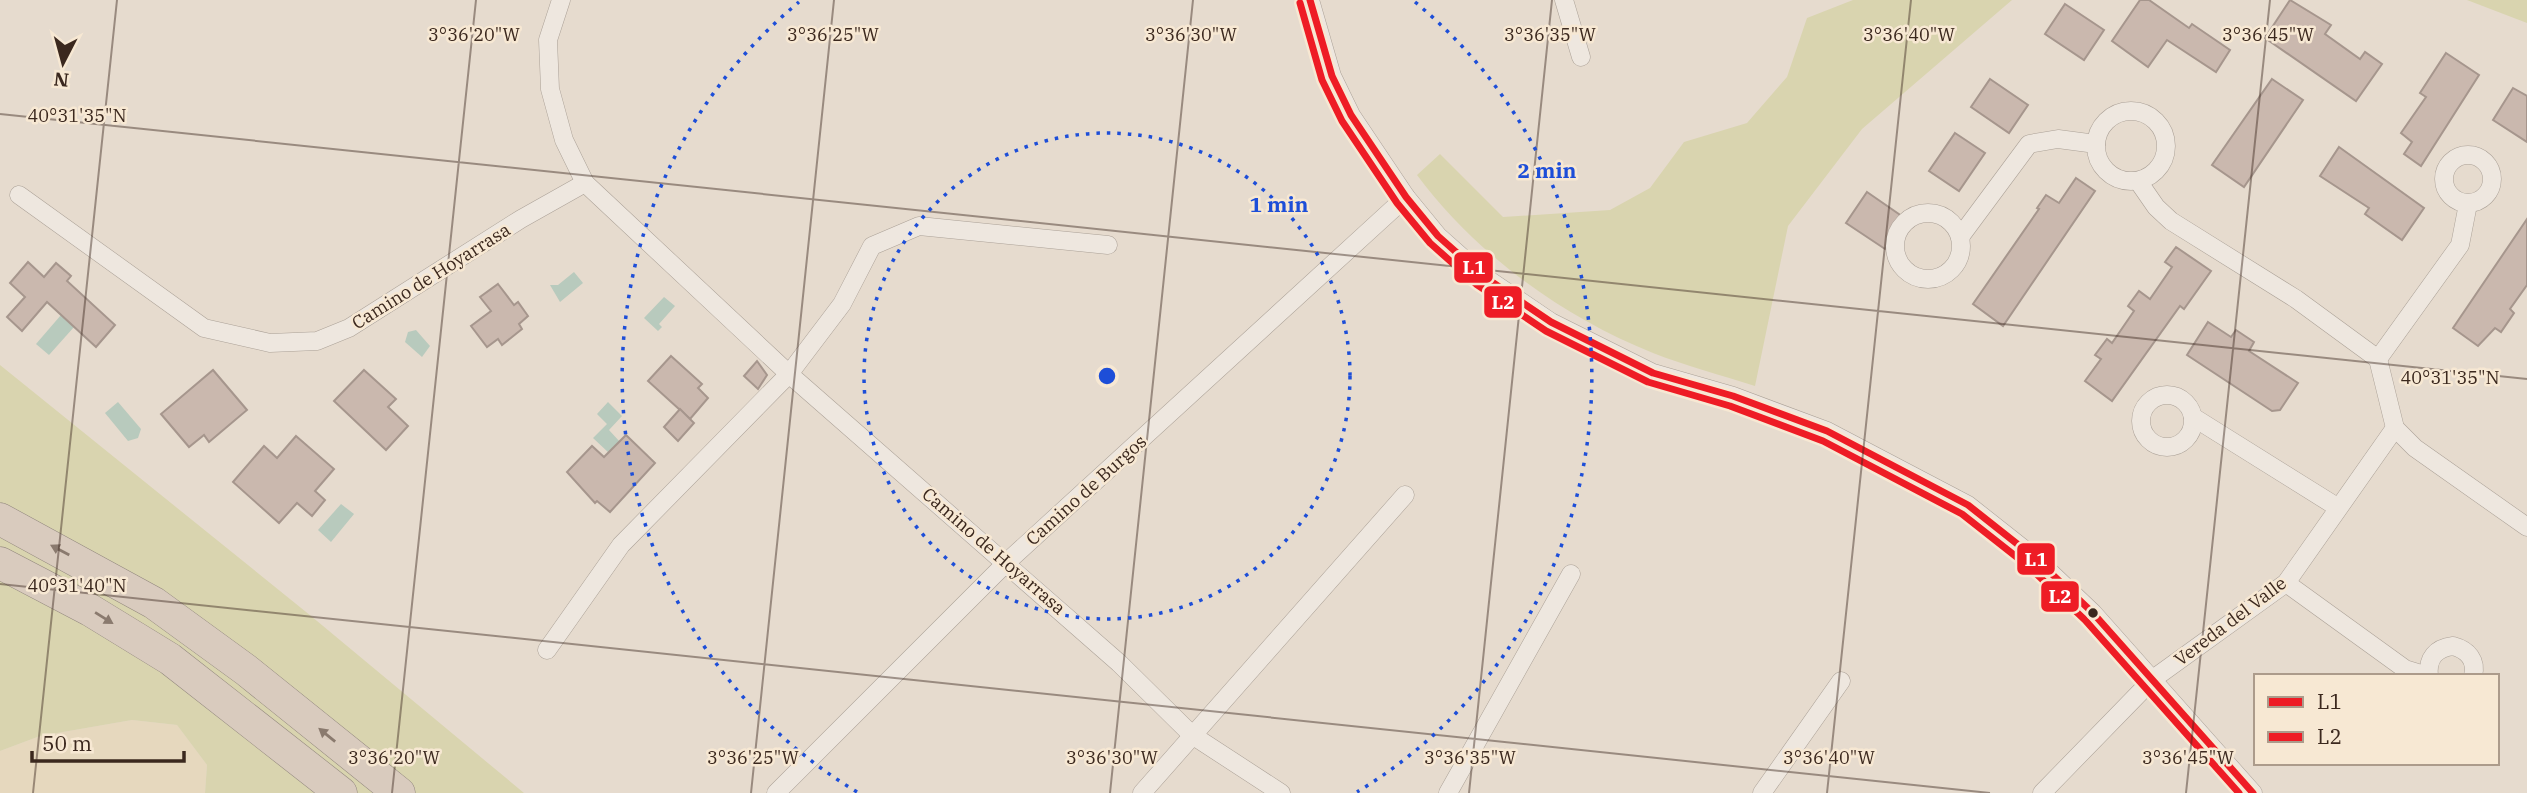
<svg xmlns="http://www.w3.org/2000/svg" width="2527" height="793" font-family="'IBM Plex Serif',serif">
<rect width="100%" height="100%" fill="#e6dbce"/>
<path fill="#e6d8be" d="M 132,720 L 177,725 L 207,765 L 205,793 L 0,793 L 0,751 L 40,736 Z"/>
<g fill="#d9d4af">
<path d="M 1853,0 L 2012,0 L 1862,129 L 1788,226 L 1755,386 C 1721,375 1686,366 1653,353 C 1561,316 1476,254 1417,175 L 1440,154 L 1503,217 L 1610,210 L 1650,188 L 1684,142 L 1747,123 L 1787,77 L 1807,18 Z"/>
<path d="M 2467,0 L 2527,0 L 2527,23 Z"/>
<path d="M 0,365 L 311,616 L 524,793 L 205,793 L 207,765 L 177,725 L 132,720 L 40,736 L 0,751 Z"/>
</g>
<g fill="#b8cabd">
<path d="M 574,272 L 583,283 L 560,302 L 550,285 L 558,285 Z"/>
<path d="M 664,297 L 675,306 L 659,324 L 662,327 L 658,331 L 644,318 Z"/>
<path d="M 61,315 L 74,327 L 49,355 L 36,344 Z"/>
<path d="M 416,330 L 430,346 L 422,357 L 405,342 L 408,332 Z"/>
<path d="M 118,402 L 141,429 L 138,438 L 128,441 L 105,413 Z"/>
<path d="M 608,402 L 622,416 L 609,430 L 620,442 L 609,453 L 593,438 L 607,424 L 597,414 Z"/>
<path d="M 341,504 L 354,514 L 331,542 L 318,530 Z"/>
</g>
<g fill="#cab8ae" stroke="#a6968d" stroke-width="2">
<path d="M 2140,0 L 2149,0 L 2189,28 L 2192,24 L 2230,50 L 2216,72 L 2167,40 L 2148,67 L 2112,41 Z"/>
<path d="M 2290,0 L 2331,25 L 2325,34 L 2360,59 L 2365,52 L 2382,64 L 2356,101 L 2265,38 Z"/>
<path d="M 2065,4 L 2104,30 L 2084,60 L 2045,34 Z"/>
<path d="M 2446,53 L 2479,75 L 2421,166 L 2404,154 L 2412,142 L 2401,133 L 2426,97 L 2420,93 Z"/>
<path d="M 1990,79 L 2028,105 L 2009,133 L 1971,107 Z"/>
<path d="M 2272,79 L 2303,100 L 2244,187 L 2212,165 Z"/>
<path d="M 2513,88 L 2527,96 L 2527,142 L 2493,120 Z"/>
<path d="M 1955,133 L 1985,153 L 1959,191 L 1929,171 Z"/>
<path d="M 2339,147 L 2424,208 L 2402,240 L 2365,214 L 2369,208 L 2320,176 Z"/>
<path d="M 2076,178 L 2095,191 L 2003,326 L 1973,304 L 2039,209 L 2037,208 L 2046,195 L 2059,203 Z"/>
<path d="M 1867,192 L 1906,219 L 1885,249 L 1846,223 Z"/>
<path d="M 2527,219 L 2527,285 L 2510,309 L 2514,313 L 2501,332 L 2495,328 L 2478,346 L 2453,328 Z"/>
<path d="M 2176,247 L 2211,271 L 2184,309 L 2180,306 L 2112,401 L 2085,381 L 2101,359 L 2095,355 L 2107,339 L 2112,343 L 2134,311 L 2128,306 L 2139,291 L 2150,299 L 2172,267 L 2165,262 Z"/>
<path d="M 28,262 L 44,277 L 56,263 L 71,276 L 67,281 L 115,325 L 96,347 L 47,302 L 22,331 L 7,317 L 25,297 L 10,283 Z"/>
<path d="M 498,284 L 514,305 L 518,302 L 528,316 L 519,324 L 522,329 L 502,345 L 498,339 L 487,347 L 471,326 L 491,311 L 480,297 Z"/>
<path d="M 2208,322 L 2231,337 L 2236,330 L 2254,342 L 2249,351 L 2298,383 L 2280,410 L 2272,411 L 2187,355 Z"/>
<path d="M 671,356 L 702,384 L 698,388 L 708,398 L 690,419 L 648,381 Z"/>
<path d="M 757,361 L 767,375 L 758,389 L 744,376 Z"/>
<path d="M 213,370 L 247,410 L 209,442 L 204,435 L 189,447 L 161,414 Z"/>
<path d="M 364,370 L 396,399 L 388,407 L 408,426 L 386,450 L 334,401 Z"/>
<path d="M 680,409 L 694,423 L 678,441 L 664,427 Z"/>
<path d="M 626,435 L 655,463 L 610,512 L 597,501 L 595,503 L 567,472 L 592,446 L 604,457 Z"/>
<path d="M 296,436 L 334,469 L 315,491 L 325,500 L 312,516 L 297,503 L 279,523 L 233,482 L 264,446 L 277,458 Z"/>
</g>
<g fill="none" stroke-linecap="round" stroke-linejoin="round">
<g stroke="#aba197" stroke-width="19">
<g id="minor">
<path d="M 561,0 L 548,40 L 550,89 L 564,140 L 585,183 L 789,374 L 1119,663 L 1192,735 L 1281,793"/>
<path d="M 1310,0 L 1332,76 L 1351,115 L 1406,197 L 1438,236 L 1483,276 L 1551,322 L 1653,373 L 1733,396 L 1827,431 L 1968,505 L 2035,558 L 2093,613 L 2253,793"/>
<path d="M 1564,0 L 1581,57"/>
<circle cx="2131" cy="146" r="35"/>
<circle cx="2468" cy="179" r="24"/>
<path d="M 2138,181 L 2156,207 L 2171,221 L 2296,299 L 2378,359 L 2395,428 L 2415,448 L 2527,527"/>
<path d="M 19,195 L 204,328 L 270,343 L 317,341 L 349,328 L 521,219 L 585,183"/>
<circle cx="1928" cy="246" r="33"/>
<path d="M 1960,237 L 2029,144 L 2058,139 L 2096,144"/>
<path d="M 2378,359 L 2460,245 L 2468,204"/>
<circle cx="2167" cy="421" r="26"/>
<path d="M 2193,417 L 2337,507"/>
<path d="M 2286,583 L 2405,669 L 2428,676"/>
<path d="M 547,650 L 621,545 L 789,374 L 842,304 L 872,246 L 919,226 L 1108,245"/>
<path d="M 2429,676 C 2427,658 2436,648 2453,646 C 2468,650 2477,660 2473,676"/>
<path d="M 776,793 L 1007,562 L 1406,197"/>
<path d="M 1142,793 L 1405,495"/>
<path d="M 1448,793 L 1571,574"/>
<path d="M 1762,793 L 1841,681"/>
<path d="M 2042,793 L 2153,679 L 2286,583 L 2395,428"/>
</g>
</g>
<g stroke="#91867d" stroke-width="33">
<g id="motorway">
<path d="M 0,519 L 154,603 L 246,670 L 399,793"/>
<path d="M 0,563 L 90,610 L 170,659 L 341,793"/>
</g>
</g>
<use href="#minor" stroke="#eee7df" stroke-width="18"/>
<use href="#motorway" stroke="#d9cbbe" stroke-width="32"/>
<g stroke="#f7e8d3" stroke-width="12">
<path id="bus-1" d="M 1310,0 L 1332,76 L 1351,115 L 1406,197 L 1438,236 L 1483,276 L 1551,322 L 1653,373 L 1733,396 L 1827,431 L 1968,505 L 2035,558 L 2093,613 L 2253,793"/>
</g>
<g stroke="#f7e8d3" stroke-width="12">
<path id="bus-2" d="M 1300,3 L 1322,80 L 1342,121 L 1397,203 L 1430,243 L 1476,284 L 1546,331 L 1648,382 L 1730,406 L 1823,441 L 1962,514 L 2028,566 L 2085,620 L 2239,793"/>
</g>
<use href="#bus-1" stroke="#ee1c25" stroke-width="7"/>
<use href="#bus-2" stroke="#ee1c25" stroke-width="7"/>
</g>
<defs><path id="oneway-solid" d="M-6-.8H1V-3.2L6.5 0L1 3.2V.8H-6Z" transform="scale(1.75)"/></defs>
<g fill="#8a7a6e">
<use href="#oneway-solid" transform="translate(60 550) rotate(-152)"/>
<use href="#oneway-solid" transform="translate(104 618) rotate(32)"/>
<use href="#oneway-solid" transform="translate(327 735) rotate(-141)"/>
</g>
<path fill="none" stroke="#3b281e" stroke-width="2" stroke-opacity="0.45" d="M 0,114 L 2527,379M 0,584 L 1990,793M 33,793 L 117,0M 392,793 L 476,0M 751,793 L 834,0M 1110,793 L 1193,0M 1469,793 L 1552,0M 1827,793 L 1911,0M 2186,793 L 2270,0"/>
<g fill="none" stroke="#1d4ed8" stroke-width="3.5" stroke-dasharray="3.5 7">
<circle cx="1107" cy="376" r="243"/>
<path d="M857 792A485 485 0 0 1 799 2M1415 2A485 485 0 0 1 1357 792"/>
</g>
<circle fill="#3b281e" stroke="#f7e8d3" stroke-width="2.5" cx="2093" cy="613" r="6"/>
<g text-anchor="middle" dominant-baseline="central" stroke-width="5" stroke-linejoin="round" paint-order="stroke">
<g font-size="18" fill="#3b281e" stroke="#f7e8d3">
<text transform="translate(431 276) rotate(-32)">Camino de Hoyarrasa</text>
<text transform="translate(1086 490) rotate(-42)">Camino de Burgos</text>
<text transform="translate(994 551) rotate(41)">Camino de Hoyarrasa</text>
<text transform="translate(2230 621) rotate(-37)">Vereda del Valle</text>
</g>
</g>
<g font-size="18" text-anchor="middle" fill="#3b281e" stroke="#f7e8d3" stroke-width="5" stroke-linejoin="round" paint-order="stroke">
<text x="474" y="41">3°36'20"W</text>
<text x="833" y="41">3°36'25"W</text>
<text x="1191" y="41">3°36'30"W</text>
<text x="1550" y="41">3°36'35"W</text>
<text x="1909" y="41">3°36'40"W</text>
<text x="2268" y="41">3°36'45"W</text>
<text x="77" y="122">40°31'35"N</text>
<text x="2450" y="384">40°31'35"N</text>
<text x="77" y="592">40°31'40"N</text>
<text x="394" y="764">3°36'20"W</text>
<text x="753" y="764">3°36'25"W</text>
<text x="1112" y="764">3°36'30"W</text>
<text x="1470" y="764">3°36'35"W</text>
<text x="1829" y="764">3°36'40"W</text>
<text x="2188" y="764">3°36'45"W</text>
</g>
<circle cx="1107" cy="376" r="10" fill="#1d4ed8" stroke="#f7e8d3" stroke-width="3.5"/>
<g font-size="21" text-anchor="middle" font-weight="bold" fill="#1d4ed8" stroke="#f7e8d3" stroke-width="5" stroke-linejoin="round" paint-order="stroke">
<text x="1547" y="178">2 min</text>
<text x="1279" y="212">1 min</text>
</g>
<g stroke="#f7e8d3" stroke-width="2.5">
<rect x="1453" y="251" width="41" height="33" rx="7" fill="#ee1c25"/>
<rect x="1483" y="285" width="40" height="34" rx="7" fill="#ee1c25"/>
<rect x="2016" y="542" width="40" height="34" rx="7" fill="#ee1c25"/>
<rect x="2040" y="580" width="40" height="33" rx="7" fill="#ee1c25"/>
</g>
<g font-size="19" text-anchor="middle" font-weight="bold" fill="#fff">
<text x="1474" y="274">L1</text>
<text x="1503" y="309">L2</text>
<text x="2036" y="566">L1</text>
<text x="2060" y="603">L2</text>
</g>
<rect x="2254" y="674" width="245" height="91" fill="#f7e8d3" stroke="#ac9b8b" stroke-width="2"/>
<rect x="2268" y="697" width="35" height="10" fill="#ee1c25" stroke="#ac9b8b" stroke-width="2"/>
<text x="2317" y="709" font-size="21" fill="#3b281e">L1</text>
<rect x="2268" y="732" width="35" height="10" fill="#ee1c25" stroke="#ac9b8b" stroke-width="2"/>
<text x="2317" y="744" font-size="21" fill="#3b281e">L2</text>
<g transform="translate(63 63) rotate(186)" stroke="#f7e8d3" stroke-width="5" paint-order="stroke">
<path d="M0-5L12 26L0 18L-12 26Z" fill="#3b281e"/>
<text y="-10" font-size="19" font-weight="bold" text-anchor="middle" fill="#3b281e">N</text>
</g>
<path d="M32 751v10h152v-10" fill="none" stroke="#3b281e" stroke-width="3.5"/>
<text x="42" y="751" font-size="21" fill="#3b281e" stroke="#f7e8d3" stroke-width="5" paint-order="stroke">50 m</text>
</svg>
